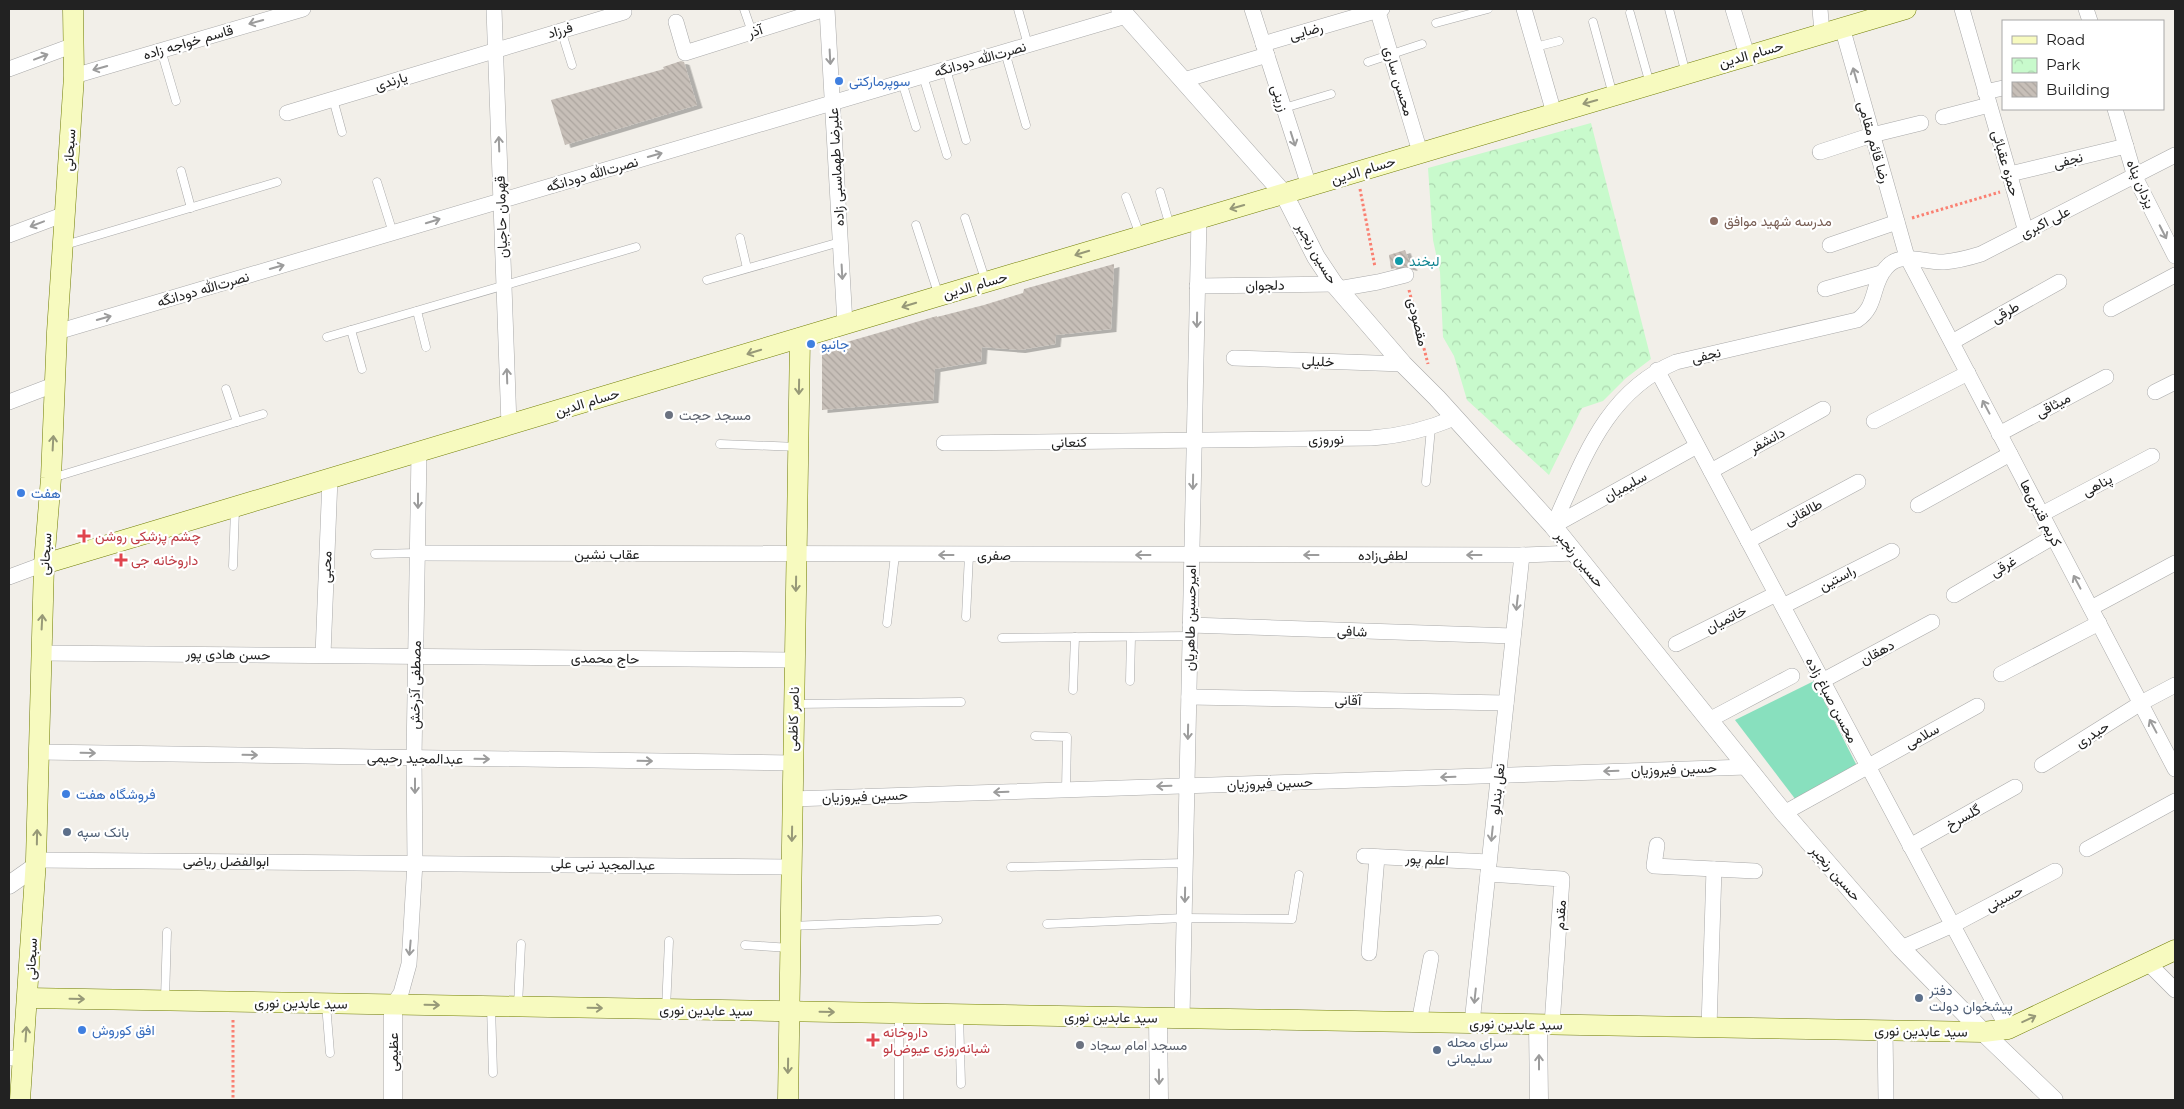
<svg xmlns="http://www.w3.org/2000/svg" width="2184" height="1109" font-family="Montserrat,Vazirmatn,sans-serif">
<defs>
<pattern id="park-crowns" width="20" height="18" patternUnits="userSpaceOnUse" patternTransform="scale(1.25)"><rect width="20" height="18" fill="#c8facc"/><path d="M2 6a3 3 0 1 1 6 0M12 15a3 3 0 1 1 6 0" fill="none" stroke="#acd6af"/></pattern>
<pattern id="building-back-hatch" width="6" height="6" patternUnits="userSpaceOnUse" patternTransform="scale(1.25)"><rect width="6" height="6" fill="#c7bfb8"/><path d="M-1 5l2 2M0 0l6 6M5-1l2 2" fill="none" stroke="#aba49e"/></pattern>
<filter id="shadow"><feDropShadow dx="5.5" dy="3" stdDeviation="0" flood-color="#0004"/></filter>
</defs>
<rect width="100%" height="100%" fill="#f2efe9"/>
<path fill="url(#park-crowns)" d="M 1591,123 L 1651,359 L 1626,378 L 1603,401 L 1582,408 L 1549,475 L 1467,400 L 1454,356 L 1443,337 L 1440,272 L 1433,240 L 1428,168 Z"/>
<path fill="#88e0be" d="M 1814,681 L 1857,766 L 1796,800 L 1735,720 Z"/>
<g fill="url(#building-back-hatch)" filter="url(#shadow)">
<path d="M 681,61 L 684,62 L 697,105 L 565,145 L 551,100 L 664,69 L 663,67 Z"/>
<path d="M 1405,250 L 1412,268 L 1404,266 L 1391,269 L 1389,255 Z"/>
<path d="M 1114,264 L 1111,329 L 1056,335 L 1055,344 L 1020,350 L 982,347 L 981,361 L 935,369 L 933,400 L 822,410 L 822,353 L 826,348 L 937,316 L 937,317 L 984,305 L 1023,293 L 1024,289 Z"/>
</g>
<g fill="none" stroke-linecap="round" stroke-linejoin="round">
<g stroke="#a9a9a9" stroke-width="9">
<g id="service">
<path d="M 744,9 L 752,32"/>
<path d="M 1018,9 L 1028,45"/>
<path d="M 1669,9 L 1686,74"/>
<path d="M 1630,13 L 1650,84"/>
<path d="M 1593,22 L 1613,95"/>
<path d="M 1436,23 L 1488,9"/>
<path d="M 561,30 L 572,65"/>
<path d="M 1535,47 L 1559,41"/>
<path d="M 161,50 L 176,101"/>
<path d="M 1005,52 L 1026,125"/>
<path d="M 1368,62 L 1422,44"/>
<path d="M 946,69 L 966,140"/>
<path d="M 923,76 L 947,155"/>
<path d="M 902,82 L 916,127"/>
<path d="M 333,99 L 342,132"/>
<path d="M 1284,108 L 1331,94"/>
<path d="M 181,171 L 191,208"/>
<path d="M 377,182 L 393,233"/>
<path d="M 1160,192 L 1170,226"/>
<path d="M 1126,197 L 1140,235"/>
<path d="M 965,218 L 986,282"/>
<path d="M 916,225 L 939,296"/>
<path d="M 740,238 L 747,268"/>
<path d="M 65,245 L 277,182"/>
<path d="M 707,280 L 840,242"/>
<path d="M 417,311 L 426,347"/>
<path d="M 351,330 L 362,369"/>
<path d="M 327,337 L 636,247"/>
<path d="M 226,389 L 237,422"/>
<path d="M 720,444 L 798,447"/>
<path d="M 52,478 L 263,414"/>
<path d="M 1426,482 L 1431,428"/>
<path d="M 375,554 L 418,553"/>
<path d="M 233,566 L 235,509"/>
<path d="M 966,617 L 969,555"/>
<path d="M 887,623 L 895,555"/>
<path d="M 1002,638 L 1190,636"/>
<path d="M 1130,681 L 1131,637"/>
<path d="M 1073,690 L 1075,637"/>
<path d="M 795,704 L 961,702"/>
<path d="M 1035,736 L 1067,737 L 1066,790"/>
<path d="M 1011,867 L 1185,863"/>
<path d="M 1047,924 L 1184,918 L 1292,919 L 1299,875"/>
<path d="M 790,926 L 938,920"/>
<path d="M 745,945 L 790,948"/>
<path d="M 165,999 L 167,932"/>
<path d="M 326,1004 L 330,1053"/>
<path d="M 518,1005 L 521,944"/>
<path d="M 491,1006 L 493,1073"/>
<path d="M 666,1009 L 669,941"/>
<path d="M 899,1014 L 899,1100"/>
<path d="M 959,1015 L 961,1084"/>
</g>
</g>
<g stroke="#a9a9a9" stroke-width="16">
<g id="minor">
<path d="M 494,9 L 509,425"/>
<path d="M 827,9 L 845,324"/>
<path d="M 1252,9 L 1309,186"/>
<path d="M 1377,9 L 1420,152"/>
<path d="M 1524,9 L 1554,113"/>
<path d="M 1733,9 L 1747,55"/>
<path d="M 1820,9 L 1822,33"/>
<path d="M 1962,9 L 2026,232"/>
<path d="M 2086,9 L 2090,21"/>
<path d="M 676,22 L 685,53 L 825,9"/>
<path d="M 1842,27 L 1907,257 L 2175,769"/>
<path d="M 1263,44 L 1382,9"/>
<path d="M 9,69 L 74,45"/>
<path d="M 74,76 L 303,9"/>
<path d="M 1184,80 L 1267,55"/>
<path d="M 1985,92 L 2003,88"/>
<path d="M 2115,109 L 2135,177 L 2175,256"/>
<path d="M 287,113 L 624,12"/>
<path d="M 1943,117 L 1989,105"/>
<path d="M 1820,152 L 1872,135 L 1921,123"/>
<path d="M 2010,174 L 2126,146"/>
<path d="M 9,235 L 65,214"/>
<path d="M 1830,245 L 1897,222"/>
<path d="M 1197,286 L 1334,284"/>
<path d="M 1338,289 L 1378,282 L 1406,275"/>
<path d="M 1825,289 L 1881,273"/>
<path d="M 2111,309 L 2175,275"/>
<path d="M 57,332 L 1126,16"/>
<path d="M 1952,342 L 2059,282"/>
<path d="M 1234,358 L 1403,364"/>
<path d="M 1657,370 L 2008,1029"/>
<path d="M 2155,392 L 2175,382"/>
<path d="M 9,402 L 56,384"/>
<path d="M 1874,421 L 1968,373"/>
<path d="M 1999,434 L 2106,377"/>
<path d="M 944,443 L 1371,438 C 1401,436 1426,430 1454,418"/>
<path d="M 1711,471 L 1823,409"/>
<path d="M 1918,505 L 2010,454"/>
<path d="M 2042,514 L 2152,456"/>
<path d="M 1553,526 C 1583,461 1605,392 1676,362 L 1857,320 C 1878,306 1871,284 1886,268 C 1901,250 1923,263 1944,262 C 1957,261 1968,258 1981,254 L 2175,155"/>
<path d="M 1553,526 L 1697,446"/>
<path d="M 1748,541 L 1858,482"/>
<path d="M 418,553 L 1522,555 L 1575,553"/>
<path d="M 9,577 L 44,564"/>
<path d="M 1954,595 L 2053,537"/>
<path d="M 1783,606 L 1892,551"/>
<path d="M 2091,608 L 2175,563"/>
<path d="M 1190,625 L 1513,636"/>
<path d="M 1676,644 L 1776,594"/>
<path d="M 40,653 L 794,660"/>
<path d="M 323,655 L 330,478"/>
<path d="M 2001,674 L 2099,623"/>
<path d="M 1822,681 L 1932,622"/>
<path d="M 1189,697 L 1506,703"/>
<path d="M 1709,720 L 1792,676"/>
<path d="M 39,752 L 792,763"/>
<path d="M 2042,765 L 2141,703 L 2175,685"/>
<path d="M 792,799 L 1747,767"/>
<path d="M 1784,813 L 1977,706"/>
<path d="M 1657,845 L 1654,866 L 1755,871"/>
<path d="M 1910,846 L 2015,787"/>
<path d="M 2087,849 L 2175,801"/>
<path d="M 1364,856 L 1489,862"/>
<path d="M 36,860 L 791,867"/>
<path d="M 1488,874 L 1562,879 L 1552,1025"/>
<path d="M 1901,948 L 1953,925 L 2055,871"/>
<path d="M 1369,953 L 1377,857"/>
<path d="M 2149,964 L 2175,990"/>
<path d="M 393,1005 L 401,993 L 409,964 L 415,862 L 414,758 L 419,452"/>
<path d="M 1182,1018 L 1199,218"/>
<path d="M 1419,1023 L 1431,958"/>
<path d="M 1472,1023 L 1522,555"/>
<path d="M 1709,1028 L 1714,869"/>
<path d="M 1885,1031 L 1886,1100"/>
<path d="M 9,1058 L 24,1058"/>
</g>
</g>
<g stroke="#a9a9a9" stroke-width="19">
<g id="tertiary">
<path d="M 1120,9 L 1284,194 L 1316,257 L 1334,284 L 1403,364 L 1437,398 L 1553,526 L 1784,813 L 1901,948 L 1983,1032 L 2054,1100"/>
<path d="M 9,885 L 36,866"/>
<path d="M 393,1005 L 393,1100"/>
<path d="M 1158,1018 L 1159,1100"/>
<path d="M 1538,1025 L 1539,1100"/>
</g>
</g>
<g stroke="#707d05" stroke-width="21">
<g id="secondary">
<path d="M 44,564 L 939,296 L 1906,9"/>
<path d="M 28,998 L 1983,1032 L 2008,1029 L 2175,950"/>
<path d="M 20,1100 L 36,860 L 44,564 L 51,478 L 57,332 L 74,76 L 73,9"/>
<path d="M 788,1100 L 800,338"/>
</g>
</g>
<g stroke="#fa8072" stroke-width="3" stroke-dasharray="2.5 2.5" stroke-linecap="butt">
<path d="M 1360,189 L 1375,267"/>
<path d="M 1912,218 L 2000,192"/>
<path d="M 1409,290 L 1428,364"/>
<path d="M 233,1020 L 233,1100"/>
</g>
<use href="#service" stroke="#fff" stroke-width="8"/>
<use href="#minor" stroke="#fff" stroke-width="15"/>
<use href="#tertiary" stroke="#fff" stroke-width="18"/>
<use href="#secondary" stroke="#f7fabf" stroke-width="20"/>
</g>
<defs><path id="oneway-shaft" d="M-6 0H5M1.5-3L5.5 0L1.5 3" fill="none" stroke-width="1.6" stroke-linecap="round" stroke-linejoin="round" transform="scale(1.25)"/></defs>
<g stroke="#9c9c9c">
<use href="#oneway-shaft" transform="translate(256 22) rotate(164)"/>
<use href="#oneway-shaft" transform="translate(41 57) rotate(-21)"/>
<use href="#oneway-shaft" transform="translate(830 57) rotate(87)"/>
<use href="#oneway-shaft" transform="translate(100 68) rotate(164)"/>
<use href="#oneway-shaft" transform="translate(1855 75) rotate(-106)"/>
<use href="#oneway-shaft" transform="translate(1293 139) rotate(72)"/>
<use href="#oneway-shaft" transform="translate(499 144) rotate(-92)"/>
<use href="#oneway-shaft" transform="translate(655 155) rotate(-16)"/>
<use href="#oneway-shaft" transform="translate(433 221) rotate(-17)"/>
<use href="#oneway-shaft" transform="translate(37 224) rotate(159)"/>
<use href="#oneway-shaft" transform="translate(2163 232) rotate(63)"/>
<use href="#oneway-shaft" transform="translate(277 267) rotate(-16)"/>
<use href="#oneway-shaft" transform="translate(842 272) rotate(87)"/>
<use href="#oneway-shaft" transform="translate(104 318) rotate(-16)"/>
<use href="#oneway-shaft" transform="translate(1197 320) rotate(91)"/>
<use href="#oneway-shaft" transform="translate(507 376) rotate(-92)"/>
<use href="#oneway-shaft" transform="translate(1986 407) rotate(-118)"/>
<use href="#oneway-shaft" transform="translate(1193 482) rotate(91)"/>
<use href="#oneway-shaft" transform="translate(418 501) rotate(90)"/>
<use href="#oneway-shaft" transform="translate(946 555) rotate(180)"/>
<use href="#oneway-shaft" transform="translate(1143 555) rotate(-180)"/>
<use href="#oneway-shaft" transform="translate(1311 555) rotate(180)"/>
<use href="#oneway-shaft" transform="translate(1474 555) rotate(180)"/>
<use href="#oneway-shaft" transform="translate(2077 582) rotate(-118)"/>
<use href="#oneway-shaft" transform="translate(1517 603) rotate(96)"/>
<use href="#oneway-shaft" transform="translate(2153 726) rotate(-118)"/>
<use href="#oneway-shaft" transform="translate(1188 732) rotate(91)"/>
<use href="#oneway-shaft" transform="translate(88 753) rotate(1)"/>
<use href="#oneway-shaft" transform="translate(250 755) rotate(1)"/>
<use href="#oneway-shaft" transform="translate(482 759) rotate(1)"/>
<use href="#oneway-shaft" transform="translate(645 761) rotate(1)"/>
<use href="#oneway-shaft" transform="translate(1611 771) rotate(178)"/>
<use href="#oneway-shaft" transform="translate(1448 777) rotate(178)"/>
<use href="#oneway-shaft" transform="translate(415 786) rotate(90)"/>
<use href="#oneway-shaft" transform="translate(1164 786) rotate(178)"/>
<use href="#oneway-shaft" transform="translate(1001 792) rotate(178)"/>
<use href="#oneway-shaft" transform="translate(1492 834) rotate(96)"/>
<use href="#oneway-shaft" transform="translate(1185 895) rotate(91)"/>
<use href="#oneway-shaft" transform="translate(410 948) rotate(95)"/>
<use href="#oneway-shaft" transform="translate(1475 996) rotate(96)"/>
<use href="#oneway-shaft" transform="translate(1539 1062) rotate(-90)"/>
<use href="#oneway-shaft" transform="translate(1159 1077) rotate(89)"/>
</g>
<g stroke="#979978">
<use href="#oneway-shaft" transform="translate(1590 102) rotate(164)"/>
<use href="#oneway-shaft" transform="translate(1237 207) rotate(164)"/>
<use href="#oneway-shaft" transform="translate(1082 253) rotate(163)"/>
<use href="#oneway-shaft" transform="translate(909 305) rotate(163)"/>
<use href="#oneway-shaft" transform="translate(754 352) rotate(163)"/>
<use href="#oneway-shaft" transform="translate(799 387) rotate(91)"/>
<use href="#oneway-shaft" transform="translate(53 443) rotate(-87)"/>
<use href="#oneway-shaft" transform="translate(796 584) rotate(91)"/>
<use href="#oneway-shaft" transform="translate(42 622) rotate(-87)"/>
<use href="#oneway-shaft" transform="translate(792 834) rotate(91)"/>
<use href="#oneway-shaft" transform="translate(37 837) rotate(-89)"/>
<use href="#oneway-shaft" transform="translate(77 999) rotate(1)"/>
<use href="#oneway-shaft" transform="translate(432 1005) rotate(1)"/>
<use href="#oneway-shaft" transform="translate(595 1008) rotate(1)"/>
<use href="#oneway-shaft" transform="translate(827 1012) rotate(1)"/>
<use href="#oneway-shaft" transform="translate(2029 1019) rotate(-25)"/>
<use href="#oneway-shaft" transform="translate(26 1034) rotate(-86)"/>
<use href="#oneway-shaft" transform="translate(788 1066) rotate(91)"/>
</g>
<g fill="#3f7fe0" stroke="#fff" stroke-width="2">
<circle cx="839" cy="81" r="5"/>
<circle cx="811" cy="344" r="5"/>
<circle cx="21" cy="493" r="5"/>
<circle cx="66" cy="794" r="5"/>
<circle cx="82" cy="1030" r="5"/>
</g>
<circle fill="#8d6e63" stroke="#fff" stroke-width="2" cx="1714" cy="221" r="5"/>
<circle fill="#0f9aa8" stroke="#fff" stroke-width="2" cx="1399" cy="261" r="5"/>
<g fill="#6b7280" stroke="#fff" stroke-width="2">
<circle cx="669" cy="415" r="5"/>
<circle cx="1080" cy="1045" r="5"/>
</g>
<g fill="#e0444e" stroke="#fff" stroke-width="2">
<path d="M81.5 528.5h5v5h5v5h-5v5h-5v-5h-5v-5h5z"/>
<path d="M118.5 552.5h5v5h5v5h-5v5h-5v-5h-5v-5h5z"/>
<path d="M870.5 1032.5h5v5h5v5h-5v5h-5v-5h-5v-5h5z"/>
</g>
<g fill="#5c6f8a" stroke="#fff" stroke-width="2">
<circle cx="67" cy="832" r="5"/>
<circle cx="1919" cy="998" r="5"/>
<circle cx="1437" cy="1050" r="5"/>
</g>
<g text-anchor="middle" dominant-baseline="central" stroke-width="4.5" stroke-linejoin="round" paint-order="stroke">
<g font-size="14" fill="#222" stroke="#fff">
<text transform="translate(560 30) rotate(-16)">فرزاد</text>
<text transform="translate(755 31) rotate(-18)">آذر</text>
<text transform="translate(1306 31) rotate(-16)">رضایی</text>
<text transform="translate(188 42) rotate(-16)">قاسم خواجه زاده</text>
<text transform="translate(1751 54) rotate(-16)">حسام الدین</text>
<text transform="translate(980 59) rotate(-16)">نصرت‌الله دودانگه</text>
<text transform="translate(391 81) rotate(-17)">یارندی</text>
<text transform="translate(1399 81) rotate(73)">محسن ساری</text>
<text transform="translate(1280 98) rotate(72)">زرینی</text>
<text transform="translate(1874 142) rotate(74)">رضا قائم مقامی</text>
<text transform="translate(69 150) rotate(-86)">سبحانی</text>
<text transform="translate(2068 160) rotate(-14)">نجفی</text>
<text transform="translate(2006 163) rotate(74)">حمزه عقبائی</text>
<text transform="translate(836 167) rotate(-93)">علیرضا طهماسبی زاده</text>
<text transform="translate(1363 170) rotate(-17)">حسام الدین</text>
<text transform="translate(592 174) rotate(-16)">نصرت‌الله دودانگه</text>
<text transform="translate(2141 184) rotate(67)">یزدان پناه</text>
<text transform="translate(501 217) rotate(-92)">قهرمان حاجیان</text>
<text transform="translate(2045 222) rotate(-27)">علی اکبری</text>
<text transform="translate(1317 253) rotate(60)">حسین رنجبر</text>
<text transform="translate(975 285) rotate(-16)">حسام الدین</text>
<text transform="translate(1265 285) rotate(-1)">دلجوان</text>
<text transform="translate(203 289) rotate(-16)">نصرت‌الله دودانگه</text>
<text transform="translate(2005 312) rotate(-29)">طرقی</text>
<text transform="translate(1418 322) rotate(76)">مقصودی</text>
<text transform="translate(1706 355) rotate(-13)">نجفی</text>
<text transform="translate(1318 361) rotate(2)">خلیلی</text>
<text transform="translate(587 402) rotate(-17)">حسام الدین</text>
<text transform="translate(2053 405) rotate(-28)">میثاقی</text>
<text transform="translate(1326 439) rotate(-1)">نوروزی</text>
<text transform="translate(1767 440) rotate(-29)">دانشفر</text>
<text transform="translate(1069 442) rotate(-1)">کنعانی</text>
<text transform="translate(2097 485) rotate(-28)">پناهی</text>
<text transform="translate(1625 486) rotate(-29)">سلیمیان</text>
<text transform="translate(1803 512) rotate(-28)">طالقانی</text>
<text transform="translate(2041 513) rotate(62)">کریم قنبری‌ها</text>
<text transform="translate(45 554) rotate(-86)">سبحانی</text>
<text x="607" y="554">عقاب نشین</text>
<text x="994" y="555">صفری</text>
<text x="1383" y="555">لطفی‌زاده</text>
<text transform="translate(1580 559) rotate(51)">حسین رنجبر</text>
<text transform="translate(2003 566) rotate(-30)">غرقی</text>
<text transform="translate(326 567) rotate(-88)">محبی</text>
<text transform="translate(1837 578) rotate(-27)">راستین</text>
<text transform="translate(1190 618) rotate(-89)">امیرحسین طاهریان</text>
<text transform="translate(1726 619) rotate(-27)">خاتمیان</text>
<text transform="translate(1352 631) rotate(2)">شافی</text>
<text transform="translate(1877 652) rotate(-28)">دهقان</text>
<text transform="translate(228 654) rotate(1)">حسن هادی پور</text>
<text transform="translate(605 658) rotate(1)">حاج محمدی</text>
<text transform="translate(415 685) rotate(-89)">مصطفی آذرخش</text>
<text transform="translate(1348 700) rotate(1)">آقانی</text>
<text transform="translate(1832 700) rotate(62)">محسن صباغ زاده</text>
<text transform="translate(793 719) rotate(-88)">ناصر کاظمی</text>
<text transform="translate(2092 734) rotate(-32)">حیدری</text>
<text transform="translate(1922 736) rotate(-28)">سلامی</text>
<text transform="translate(415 758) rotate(1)">عبدالمجید رحیمی</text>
<text transform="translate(1674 769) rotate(-2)">حسین فیروزیان</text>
<text transform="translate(1270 783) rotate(-2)">حسین فیروزیان</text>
<text transform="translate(1497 789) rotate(-84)">نعل بندلو</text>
<text transform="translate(865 796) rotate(-2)">حسین فیروزیان</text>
<text transform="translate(1963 817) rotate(-29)">گلسرخ</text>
<text transform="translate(1427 859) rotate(3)">اعلم پور</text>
<text x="226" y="861">ابوالفضل ریاضی</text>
<text transform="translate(603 864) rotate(1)">عبدالمجید نبی علی</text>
<text transform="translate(1836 873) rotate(49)">حسین رنجبر</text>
<text transform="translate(2004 898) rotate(-28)">حسینی</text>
<text transform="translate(1560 915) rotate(-86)">مقدم</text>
<text transform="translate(31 959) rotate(-87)">سبحانی</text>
<text transform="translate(301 1003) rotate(1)">سید عابدین نوری</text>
<text transform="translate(706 1010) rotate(1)">سید عابدین نوری</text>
<text transform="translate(1111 1017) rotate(1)">سید عابدین نوری</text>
<text transform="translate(1516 1024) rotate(1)">سید عابدین نوری</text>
<text transform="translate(1921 1031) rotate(1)">سید عابدین نوری</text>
<text transform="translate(393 1052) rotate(-90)">عظیمی</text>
</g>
<g font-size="14" fill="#366cbe" stroke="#fff" text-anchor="start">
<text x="849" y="81">سوپرمارکتی</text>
<text x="821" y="344">جانبو</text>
<text x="31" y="493">هفت</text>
<text x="76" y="794">فروشگاه هفت</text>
<text x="92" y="1030">افق کوروش</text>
</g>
<g font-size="14" fill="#785e54" stroke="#fff" text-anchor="start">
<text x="1724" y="221">مدرسه شهید موافق</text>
</g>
<g font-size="14" fill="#0d838f" stroke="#fff" text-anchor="start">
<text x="1409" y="261">لبخند</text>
</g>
<g font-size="14" fill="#5b616d" stroke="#fff" text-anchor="start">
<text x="679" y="415">مسجد حجت</text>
<text x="1090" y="1045">مسجد امام سجاد</text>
</g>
<g font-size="14" fill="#be3a42" stroke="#fff" text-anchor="start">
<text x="95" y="536">چشم پزشکی روشن</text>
<text x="131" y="560">داروخانه جی</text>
<text x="883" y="1032">داروخانه<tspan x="883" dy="16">شبانه‌روزی عیوض‌لو</tspan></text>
</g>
<g font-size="14" fill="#4e5e75" stroke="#fff" text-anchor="start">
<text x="77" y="832">بانک سپه</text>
<text x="1929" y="990">دفتر<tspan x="1929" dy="16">پیشخوان دولت</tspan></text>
<text x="1447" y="1042">سرای محله<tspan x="1447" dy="16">سلیمانی</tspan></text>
</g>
</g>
<rect width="2184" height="1109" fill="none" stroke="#222222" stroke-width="20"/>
<rect x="2002" y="20" width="162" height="90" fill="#ffffff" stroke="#a7a7a7"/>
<rect x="2012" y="36" width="25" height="8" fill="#f7fabf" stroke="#a7a7a7"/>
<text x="2046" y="45" font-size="15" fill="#222222">Road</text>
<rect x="2012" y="58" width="25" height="15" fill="url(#park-crowns)" stroke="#a7a7a7"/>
<text x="2046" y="70" font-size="15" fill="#222222">Park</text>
<rect x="2012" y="82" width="25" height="15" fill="url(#building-back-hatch)" stroke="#a7a7a7"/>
<text x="2046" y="95" font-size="15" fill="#222222">Building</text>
</svg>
